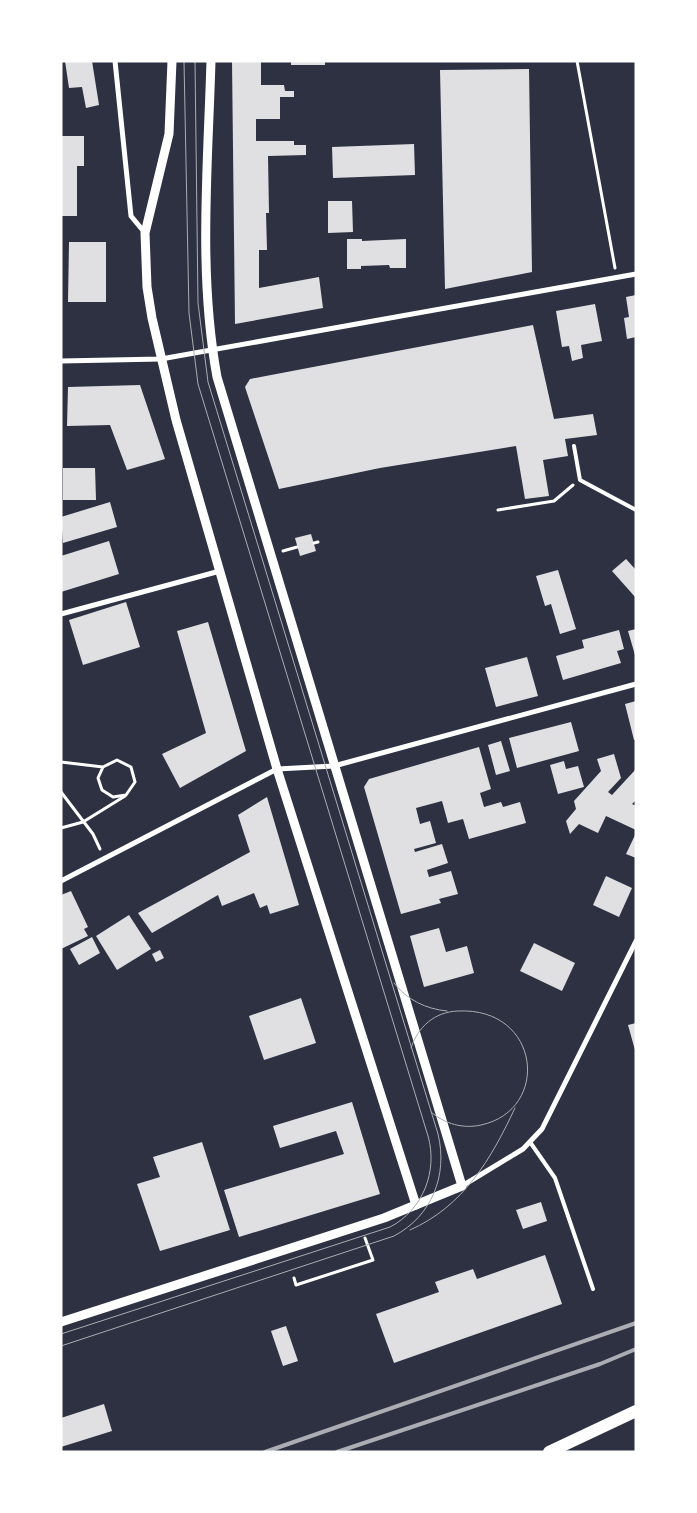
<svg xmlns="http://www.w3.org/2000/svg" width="697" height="1513" font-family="Inter,sans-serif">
<rect width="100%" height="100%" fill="#2d3142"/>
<g fill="#e0e0e3">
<path d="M 65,61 L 92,61 L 99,105 L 86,108 L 82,87 L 69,88 Z"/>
<path d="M 232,61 L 261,61 L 261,85 L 284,85 L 285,91 L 294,91 L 294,97 L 280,97 L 280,119 L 256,119 L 256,141 L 294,141 L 294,145 L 306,145 L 306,155 L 268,156 L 269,213 L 266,213 L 267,250 L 259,250 L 259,288 L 319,277 L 323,308 L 235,324 Z"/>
<rect x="291" y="61" width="34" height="4"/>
<path d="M 529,69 L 532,272 L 445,289 L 440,70 Z"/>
<path d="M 61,136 L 84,136 L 84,166 L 77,166 L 77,216 L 61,216 Z"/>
<path d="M 414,144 L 415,175 L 333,178 L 332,147 Z"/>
<path d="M 328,201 L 352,201 L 353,232 L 328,233 Z"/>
<path d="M 347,239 L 362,239 L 362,241 L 406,239 L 406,268 L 390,268 L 389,265 L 361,266 L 361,269 L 347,269 Z"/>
<path d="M 69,242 L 106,242 L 106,302 L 68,302 Z"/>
<path d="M 636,295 L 636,337 L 627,339 L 624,318 L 629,317 L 626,297 Z"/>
<path d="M 595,304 L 602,341 L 581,345 L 583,358 L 572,361 L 569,346 L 562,347 L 556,311 Z"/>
<path d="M 533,325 L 554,419 L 593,414 L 597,435 L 565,439 L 568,456 L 543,460 L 549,496 L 525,499 L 516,446 L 380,468 L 279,489 L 245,387 L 250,379 Z"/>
<path d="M 140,385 L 165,459 L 127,470 L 110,425 L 67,426 L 68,387 Z"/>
<path d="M 63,468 L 95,468 L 96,500 L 63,500 Z"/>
<path d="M 110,502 L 117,527 L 63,543 L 61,517 Z"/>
<path d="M 311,534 L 316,551 L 300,556 L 295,538 Z"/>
<path d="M 109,541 L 119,574 L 61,592 L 61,556 Z"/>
<path d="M 626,559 L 636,570 L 636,598 L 612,571 Z"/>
<path d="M 558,570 L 576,629 L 560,634 L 551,604 L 545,606 L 536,576 Z"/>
<path d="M 126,602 L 140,647 L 83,665 L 69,620 Z"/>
<path d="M 208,622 L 246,751 L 180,788 L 162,754 L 206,733 L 177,631 Z"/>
<path d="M 636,629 L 636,655 L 635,655 L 628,631 Z"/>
<path d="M 619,630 L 624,649 L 617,651 L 621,663 L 563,680 L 556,656 L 584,648 L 582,640 Z"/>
<path d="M 527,657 L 538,696 L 496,707 L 485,668 Z"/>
<path d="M 636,701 L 636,740 L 634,740 L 625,704 Z"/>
<path d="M 571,722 L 579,751 L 517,768 L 509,738 Z"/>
<path d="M 501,741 L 510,771 L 496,775 L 488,745 Z"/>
<path d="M 479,747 L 491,789 L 480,793 L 484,807 L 501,802 L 503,807 L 520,802 L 526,823 L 469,839 L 463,819 L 448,823 L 442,801 L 416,808 L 420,824 L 430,821 L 436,843 L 414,849 L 415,852 L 442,844 L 448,863 L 427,870 L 429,877 L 451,871 L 458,894 L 439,899 L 441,903 L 401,914 L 364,787 L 369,779 Z"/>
<path d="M 614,754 L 621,778 L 608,792 L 612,795 L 636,769 L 636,800 L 632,804 L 636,806 L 636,830 L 606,816 L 598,833 L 579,824 L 570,834 L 566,821 L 576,809 L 574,801 L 601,771 L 597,759 Z"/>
<path d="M 564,761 L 566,769 L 578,766 L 584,787 L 558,794 L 550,765 Z"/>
<path d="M 267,797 L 299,905 L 270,914 L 267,905 L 260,908 L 254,893 L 222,906 L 218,895 L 152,933 L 138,913 L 250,852 L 238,815 Z"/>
<path d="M 636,833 L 636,858 L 626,854 Z"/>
<path d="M 606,876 L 632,888 L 619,917 L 593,905 Z"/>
<path d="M 71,891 L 88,927 L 84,929 L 88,936 L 61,949 L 61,895 Z"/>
<path d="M 129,915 L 151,949 L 117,970 L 96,936 Z"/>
<path d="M 439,928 L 446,952 L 467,946 L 474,973 L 424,987 L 410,936 Z"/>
<path d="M 92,937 L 100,953 L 79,965 L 70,949 Z"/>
<path d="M 534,943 L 575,963 L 562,991 L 520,971 Z"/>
<path d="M 160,950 L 164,958 L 156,962 L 152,954 Z"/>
<path d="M 301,998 L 316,1043 L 264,1060 L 249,1016 Z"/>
<path d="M 636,1023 L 636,1049 L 635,1050 L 628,1025 Z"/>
<path d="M 352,1102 L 380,1194 L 239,1237 L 224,1190 L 344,1154 L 336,1131 L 280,1148 L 273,1126 Z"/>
<path d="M 202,1142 L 230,1230 L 160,1251 L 137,1184 L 160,1177 L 153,1157 Z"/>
<path d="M 541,1202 L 547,1221 L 523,1229 L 516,1210 Z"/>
<path d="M 545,1255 L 562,1304 L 394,1363 L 376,1314 L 439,1292 L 435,1282 L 473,1269 L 477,1279 Z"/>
<path d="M 286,1326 L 298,1361 L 283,1366 L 271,1331 Z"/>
<path d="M 104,1404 L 112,1431 L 61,1447 L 61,1418 Z"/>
</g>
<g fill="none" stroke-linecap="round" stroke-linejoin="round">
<g stroke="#fff" stroke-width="3">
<path d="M 577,61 L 615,268"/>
<path d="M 498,510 L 554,501 L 573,485"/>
<path d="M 314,543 L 318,542"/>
<path d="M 283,551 L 297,547"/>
<path d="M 61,762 L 103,767 L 117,760 L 131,767 L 135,782 L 126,795 L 113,797 L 102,790 L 98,778 L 103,767"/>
<path d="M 61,792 L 93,834 L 100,849"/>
<path d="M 61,828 L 83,822 L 125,796"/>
<path d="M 294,1278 L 296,1285 L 373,1260 L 365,1238"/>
</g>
<g stroke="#fff" stroke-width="4">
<path d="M 574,446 L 580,480 L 636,510"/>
<path d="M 530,1142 L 555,1178 L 593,1289"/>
</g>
<g stroke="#fff" stroke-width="5">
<path d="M 115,61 L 131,216 L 145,233"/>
<path d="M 61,361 L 161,359 L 636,274"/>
<path d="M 61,614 L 220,571"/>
<path d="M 61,881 L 277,769 L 334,766 L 636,684"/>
<path d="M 462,1186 L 523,1149 L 542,1129 L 636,941"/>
</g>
<g stroke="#fff" stroke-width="9">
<path d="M 172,61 L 169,134 L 145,233 L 147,287 L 152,318 L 176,420 L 277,769 L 416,1205"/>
<path d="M 61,1322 L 384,1218 L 462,1186 L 217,377 C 198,273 208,166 211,61"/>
</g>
<path stroke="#fff" stroke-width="12" d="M 549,1452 L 636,1411"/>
<g stroke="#abadb3" stroke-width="1">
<path d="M 394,983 C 407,1000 426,1009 447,1011"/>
<path d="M 411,1048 C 418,1027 434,1012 458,1011 C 541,1007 551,1110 481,1125 C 463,1129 445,1124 431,1112"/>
<path d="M 410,1230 C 464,1206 491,1159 515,1108"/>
<path d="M 61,1334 L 390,1227 C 423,1210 438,1171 428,1136 L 198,384 L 189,313 L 184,61"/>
<path d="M 61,1346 L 394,1236 C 432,1216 448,1175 438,1134 L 208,382 L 198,303 L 195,61"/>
</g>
<g stroke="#abadb3" stroke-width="4">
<path d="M 265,1452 L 636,1323"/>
<path d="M 337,1452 L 600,1364 L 636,1349"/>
</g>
</g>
<rect width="697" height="1513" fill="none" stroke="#ffffff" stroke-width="125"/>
</svg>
